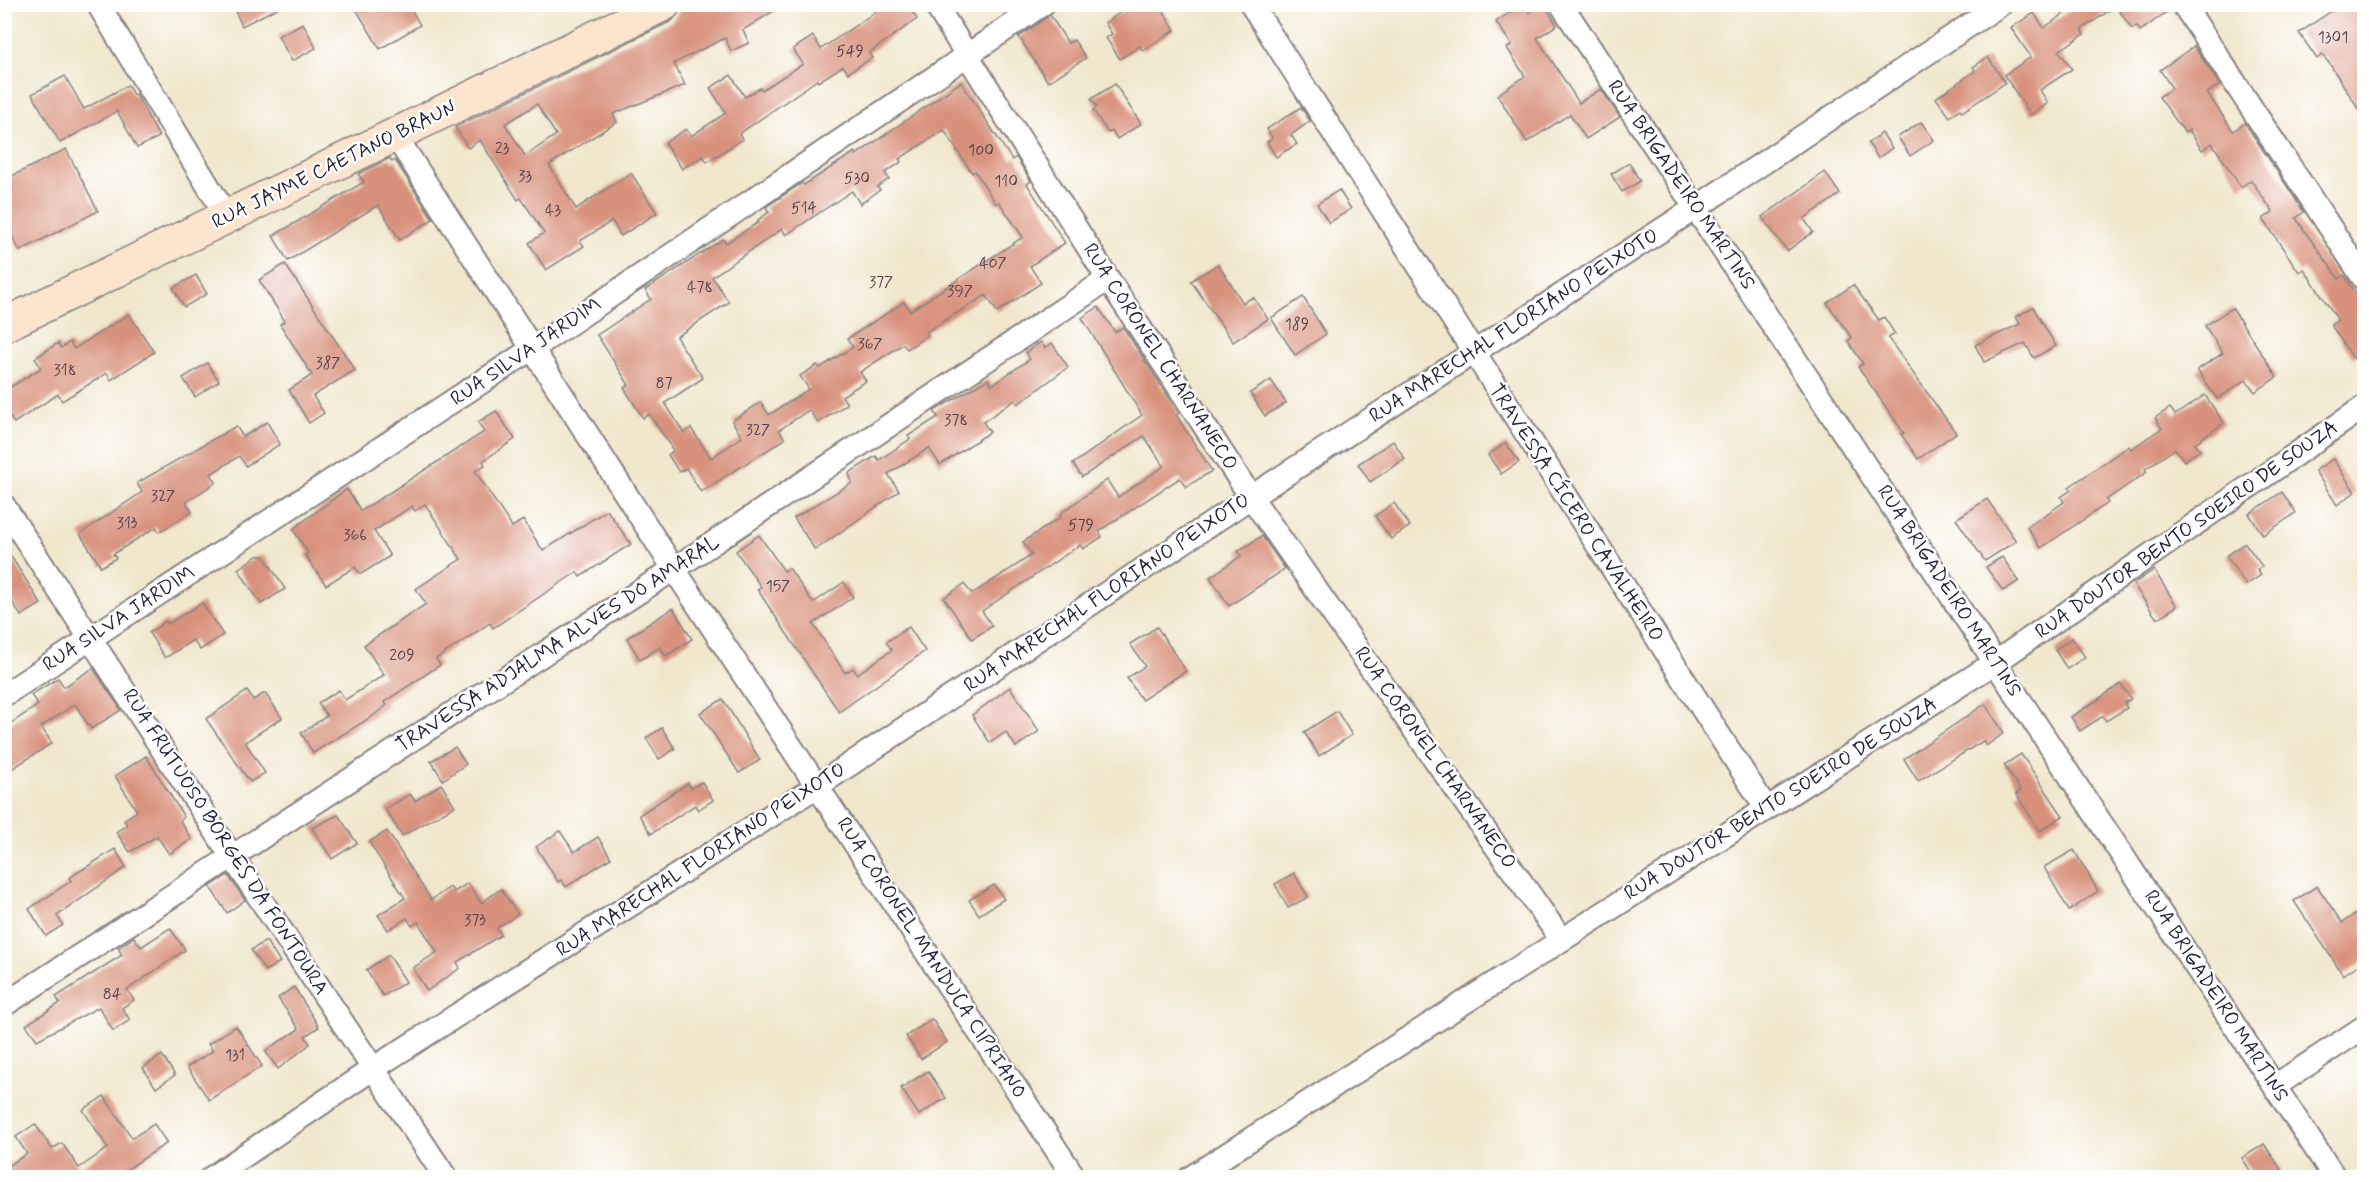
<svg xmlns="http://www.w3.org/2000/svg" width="2369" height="1182" font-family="Mynerve,sans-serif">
<rect width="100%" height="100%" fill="#fff"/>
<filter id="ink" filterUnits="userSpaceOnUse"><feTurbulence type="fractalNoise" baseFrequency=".0167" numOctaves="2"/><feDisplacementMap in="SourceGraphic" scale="12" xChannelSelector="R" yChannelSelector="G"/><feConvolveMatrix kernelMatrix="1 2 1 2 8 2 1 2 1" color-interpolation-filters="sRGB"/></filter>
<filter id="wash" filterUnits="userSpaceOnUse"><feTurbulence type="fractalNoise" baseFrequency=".008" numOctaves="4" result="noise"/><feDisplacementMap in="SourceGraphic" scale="24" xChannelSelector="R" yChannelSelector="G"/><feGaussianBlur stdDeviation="1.35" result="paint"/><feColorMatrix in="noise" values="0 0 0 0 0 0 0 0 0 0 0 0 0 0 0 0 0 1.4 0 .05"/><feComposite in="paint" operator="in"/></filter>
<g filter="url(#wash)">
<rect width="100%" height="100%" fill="#f0e7cd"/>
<g id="blocks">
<g fill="#d8917c" fill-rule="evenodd">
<path d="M 232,4 L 285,4 L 242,26 Z"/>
<path d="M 353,4 L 408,4 L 420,25 L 380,49 Z"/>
<path d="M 690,4 L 722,4 L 725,12 L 741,4 L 785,4 L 743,30 L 749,43 L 731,51 L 725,38 L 674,63 L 685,85 L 613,114 L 617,122 L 549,165 L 576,209 L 631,173 L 657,213 L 621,236 L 612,221 L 580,241 L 584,246 L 546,270 L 529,243 L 544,233 L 521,198 L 518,200 L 480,140 L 468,148 L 455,127 L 672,21 L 682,9 ZM 537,104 L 556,135 L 525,156 L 505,124 Z"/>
<path d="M 887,4 L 907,4 L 917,19 L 869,53 L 872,58 L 848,73 L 843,66 L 818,82 L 817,80 L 739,134 L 743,139 L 707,162 L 703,156 L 682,169 L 665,143 L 686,129 L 691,136 L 726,113 L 710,88 L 731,75 L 745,97 L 760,88 L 762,90 L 803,64 L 793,49 L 813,36 L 821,49 Z"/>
<path d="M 1133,4 L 1159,4 L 1175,30 L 1143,51 L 1140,46 L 1120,59 L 1106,38 L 1112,34 L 1105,23 Z"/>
<path d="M 1522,4 L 1530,13 L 1544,4 L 1557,25 L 1537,38 L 1579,103 L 1601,89 L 1620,117 L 1586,139 L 1570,114 L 1527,142 L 1497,95 L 1525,76 L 1507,48 L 1512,45 L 1496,22 Z"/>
<path d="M 2078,4 L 2170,4 L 2171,9 L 2140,31 L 2137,26 L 2132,29 L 2116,6 L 2081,30 L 2084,34 L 2059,51 L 2072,69 L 2040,90 L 2048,103 L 2031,115 L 2004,75 L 2031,57 L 2011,28 L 2034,13 L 2044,28 Z"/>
<path d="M 2342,4 L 2364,4 L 2364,117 L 2329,63 L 2322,55 L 2317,59 L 2299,33 Z"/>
<path d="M 1050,15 L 1068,43 L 1074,40 L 1086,58 L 1048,82 L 1019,37 Z"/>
<path d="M 303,23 L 316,48 L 292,61 L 278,36 Z"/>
<path d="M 2194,46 L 2220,85 L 2207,93 L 2233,131 L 2245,123 L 2304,212 L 2296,218 L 2306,233 L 2339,279 L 2344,275 L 2364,307 L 2364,350 L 2353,358 L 2331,325 L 2338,320 L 2304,269 L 2299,272 L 2263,219 L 2273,212 L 2251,180 L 2241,187 L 2212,143 L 2202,150 L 2189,130 L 2185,133 L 2159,97 L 2172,88 L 2160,70 Z"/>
<path d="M 1988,57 L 2005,83 L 1962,112 L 1960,109 L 1950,117 L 1936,98 L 1975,71 L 1973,67 Z"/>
<path d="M 65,76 L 84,109 L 128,85 L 133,95 L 136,94 L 159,137 L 137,148 L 117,111 L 60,143 L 32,94 Z"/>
<path d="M 961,82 L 1012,160 L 1016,157 L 1031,181 L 1027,184 L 1065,243 L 1030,266 L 1041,283 L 997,312 L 986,295 L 926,332 L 928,335 L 907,349 L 903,344 L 860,372 L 866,381 L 842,396 L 847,404 L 818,423 L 809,410 L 779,430 L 785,439 L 701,492 L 686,468 L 679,472 L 668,455 L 673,451 L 669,443 L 649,414 L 643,418 L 624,388 L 629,385 L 597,335 L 651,299 L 645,290 L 723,239 L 726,243 L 759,222 L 758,220 L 769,212 L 766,207 L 802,183 L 804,185 L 855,152 L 856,155 ZM 944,130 L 972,173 L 975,171 L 996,204 L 999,202 L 1023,237 L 910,311 L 904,302 L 847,339 L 853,347 L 820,368 L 817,365 L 800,376 L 809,389 L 769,415 L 761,402 L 732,421 L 742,437 L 711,458 L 691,428 L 684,433 L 665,403 L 703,378 L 676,337 L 729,302 L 712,277 L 782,229 L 786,235 L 852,191 L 860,204 L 880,190 L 877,187 L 889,179 L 885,173 L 901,162 L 899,159 Z"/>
<path d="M 1115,84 L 1141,124 L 1117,139 L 1112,131 L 1108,133 L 1093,110 L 1097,107 L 1091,99 Z"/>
<path d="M 1301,107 L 1310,121 L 1291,135 L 1297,144 L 1276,157 L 1267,142 L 1272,138 L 1267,129 Z"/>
<path d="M 1921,122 L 1934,140 L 1910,156 L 1898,137 Z"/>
<path d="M 1882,133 L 1892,148 L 1878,158 L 1868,143 Z"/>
<path d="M 66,149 L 98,211 L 20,251 L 4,221 L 4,180 Z"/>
<path d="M 390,158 L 392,162 L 395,160 L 433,219 L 400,240 L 378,205 L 288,261 L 273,236 L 364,182 L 358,174 Z"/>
<path d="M 1629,163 L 1640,181 L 1622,192 L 1611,174 Z"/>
<path d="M 1825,172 L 1840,194 L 1804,219 L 1813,232 L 1787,251 L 1762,217 Z"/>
<path d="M 1339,190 L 1351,209 L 1329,223 L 1317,204 Z"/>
<path d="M 285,264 L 355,370 L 313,396 L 324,413 L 309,423 L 289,390 L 312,375 L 280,324 L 285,321 L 259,280 Z"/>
<path d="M 1218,264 L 1243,303 L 1253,297 L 1268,319 L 1233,342 L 1191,281 Z"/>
<path d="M 196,275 L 207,294 L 184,307 L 173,288 Z"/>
<path d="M 1853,285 L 1879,320 L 1884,317 L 1895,334 L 1888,338 L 1956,433 L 1918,459 L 1901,434 L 1904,433 L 1858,367 L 1863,364 L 1848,341 L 1852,338 L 1827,303 Z"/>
<path d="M 1303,297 L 1326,334 L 1295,355 L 1271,318 Z"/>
<path d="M 1098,307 L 1115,332 L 1123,327 L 1179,413 L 1176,415 L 1212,471 L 1186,487 L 1180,478 L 1099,531 L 1102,537 L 1083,549 L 1080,545 L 982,611 L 992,626 L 972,639 L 944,598 L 964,584 L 972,594 L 1032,555 L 1023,542 L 1061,517 L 1060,514 L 1107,480 L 1118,497 L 1164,466 L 1144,436 L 1082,477 L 1073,464 L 1142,415 L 1082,318 Z"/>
<path d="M 2033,307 L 2056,346 L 2034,358 L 2025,343 L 1984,362 L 1975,345 L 2020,324 L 2016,317 Z"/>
<path d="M 2232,308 L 2277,377 L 2255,392 L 2246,380 L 2217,399 L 2197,370 L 2223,353 L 2205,326 Z"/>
<path d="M 129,314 L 154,352 L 111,380 L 107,373 L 62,401 L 58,394 L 14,423 L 4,408 L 4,391 L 41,368 L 35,358 L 58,343 L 61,348 L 70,342 L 74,349 Z"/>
<path d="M 1041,342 L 1045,348 L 1052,343 L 1068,367 L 1018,404 L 1015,400 L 983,422 L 990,432 L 940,465 L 929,448 L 888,474 L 899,491 L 815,550 L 794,518 L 852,483 L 849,473 L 876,456 L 879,460 L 910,439 L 908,436 L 938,417 L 934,411 L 988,379 L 992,385 L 1030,359 L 1026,352 Z"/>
<path d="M 207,363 L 219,381 L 195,397 L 183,378 Z"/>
<path d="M 1271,380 L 1286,403 L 1265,416 L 1250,393 Z"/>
<path d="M 2205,395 L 2224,423 L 2195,443 L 2200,450 L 2184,461 L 2175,449 L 2145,469 L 2147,472 L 2106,500 L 2108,503 L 2041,548 L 2027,527 L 2064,502 L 2061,497 L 2071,490 L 2069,487 L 2129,446 L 2131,449 L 2162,428 L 2155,418 L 2170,408 L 2175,415 Z"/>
<path d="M 496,411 L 515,439 L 483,461 L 485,465 L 475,471 L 512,527 L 523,520 L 543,551 L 607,510 L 631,544 L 580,577 L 577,572 L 493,628 L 490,623 L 436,659 L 440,665 L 384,702 L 387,705 L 373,716 L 313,753 L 301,733 L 327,716 L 318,703 L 339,690 L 345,700 L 384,675 L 364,645 L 426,604 L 416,589 L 461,559 L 425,504 L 415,511 L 412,506 L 374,531 L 390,556 L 361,574 L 355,567 L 326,585 L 305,555 L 308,553 L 293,529 L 347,489 L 361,511 L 484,432 L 478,422 Z"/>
<path d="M 267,422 L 280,444 L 246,466 L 239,456 L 211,474 L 216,482 L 186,502 L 192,512 L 159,532 L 156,527 L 113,554 L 116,558 L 101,567 L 80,534 L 142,492 L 137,483 L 236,426 L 243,437 Z"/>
<path d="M 1393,441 L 1405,459 L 1370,482 L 1358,464 Z"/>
<path d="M 1506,443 L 1519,462 L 1501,474 L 1488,455 Z"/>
<path d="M 2333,459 L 2355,492 L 2337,505 L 2315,471 Z"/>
<path d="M 2282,492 L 2296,513 L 2263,535 L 2249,514 Z"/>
<path d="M 1987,499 L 2016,541 L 1985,561 L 1956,519 Z"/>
<path d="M 1394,503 L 1410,526 L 1391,539 L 1375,516 Z"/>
<path d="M 759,535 L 784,571 L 789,568 L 813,603 L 844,582 L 853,597 L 813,624 L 845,673 L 853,668 L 857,674 L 892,650 L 886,642 L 909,627 L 925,651 L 839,712 L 757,589 L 761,587 L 736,551 Z"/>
<path d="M 1262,536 L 1285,569 L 1229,606 L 1210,577 L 1241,556 L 1238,551 Z"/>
<path d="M 2245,543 L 2262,566 L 2257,570 L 2261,575 L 2246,585 L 2226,556 Z"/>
<path d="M 4,545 L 41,604 L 21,616 L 4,589 Z"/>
<path d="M 257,556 L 264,556 L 285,589 L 261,604 L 238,569 Z"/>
<path d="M 2002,557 L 2019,581 L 2003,591 L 1986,567 Z"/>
<path d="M 2154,570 L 2177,606 L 2157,619 L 2133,584 Z"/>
<path d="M 202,603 L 223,635 L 200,650 L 193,640 L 165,658 L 149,633 L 166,621 L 168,624 Z"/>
<path d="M 673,608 L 692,639 L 666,656 L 660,647 L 640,660 L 627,638 Z"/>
<path d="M 1157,627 L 1186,671 L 1142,700 L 1127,678 L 1145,666 L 1130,644 Z"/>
<path d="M 2072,638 L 2085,657 L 2067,669 L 2055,650 Z"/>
<path d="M 93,668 L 121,710 L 91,729 L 75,704 L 41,727 L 52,743 L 4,774 L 4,728 L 38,705 L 31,695 L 58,678 L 64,687 Z"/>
<path d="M 2121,684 L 2131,699 L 2124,703 L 2127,708 L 2106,721 L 2103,716 L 2080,731 L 2071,717 Z"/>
<path d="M 1010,687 L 1039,731 L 1016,747 L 1006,732 L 990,743 L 972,715 Z"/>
<path d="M 247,691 L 253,700 L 265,693 L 282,718 L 245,742 L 265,773 L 250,782 L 206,719 Z"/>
<path d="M 723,699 L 760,760 L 739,773 L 700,713 Z"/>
<path d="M 1985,704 L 2004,733 L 1986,746 L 1983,741 L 1918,781 L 1904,759 Z"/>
<path d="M 1337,711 L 1352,735 L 1319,756 L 1304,732 Z"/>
<path d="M 662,728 L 675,749 L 659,759 L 646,738 Z"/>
<path d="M 455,747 L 466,764 L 443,780 L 431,761 Z"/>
<path d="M 2021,754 L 2063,816 L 2040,831 L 2016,794 L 2021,791 L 2004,765 Z"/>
<path d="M 146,756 L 184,817 L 180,821 L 192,839 L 169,854 L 157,836 L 130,852 L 116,832 L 127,825 L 124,820 L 137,811 L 115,776 Z"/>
<path d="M 702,782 L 713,800 L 698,810 L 695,805 L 651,834 L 639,815 L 688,783 L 691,788 Z"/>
<path d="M 441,784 L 455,806 L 402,836 L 385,809 L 410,794 L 415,801 Z"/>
<path d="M 338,815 L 357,843 L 332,859 L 312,828 Z"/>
<path d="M 387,831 L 431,900 L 450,887 L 454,892 L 468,883 L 481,903 L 501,889 L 518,914 L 497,928 L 501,935 L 457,962 L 460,968 L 427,991 L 413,968 L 437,952 L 418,922 L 412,926 L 407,918 L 388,930 L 378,915 L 405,898 L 369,842 Z"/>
<path d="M 560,831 L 574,852 L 598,837 L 611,858 L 566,887 L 561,880 L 558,882 L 536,847 Z"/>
<path d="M 115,849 L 126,867 L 57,916 L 63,925 L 46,936 L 29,909 L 71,881 L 69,878 Z"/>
<path d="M 2074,850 L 2098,891 L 2069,911 L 2044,867 Z"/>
<path d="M 1294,873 L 1308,897 L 1288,908 L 1275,884 Z"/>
<path d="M 228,875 L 245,900 L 227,913 L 210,887 Z"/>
<path d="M 994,885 L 1004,899 L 979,915 L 969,900 Z"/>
<path d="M 2317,886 L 2342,923 L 2364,908 L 2364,961 L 2343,975 L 2294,901 Z"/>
<path d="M 170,928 L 185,950 L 127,990 L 134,1000 L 122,1008 L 130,1020 L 113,1031 L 99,1007 L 37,1040 L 26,1025 L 60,1003 L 56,997 L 122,955 L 118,948 L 134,937 L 141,947 Z"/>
<path d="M 266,941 L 280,962 L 265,971 L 251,950 Z"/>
<path d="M 389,955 L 406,982 L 383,996 L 366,970 Z"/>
<path d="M 294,987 L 319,1027 L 305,1036 L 310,1044 L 278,1069 L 265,1051 L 299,1029 L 278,998 Z"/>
<path d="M 932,1019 L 947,1042 L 921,1059 L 906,1036 Z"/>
<path d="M 236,1026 L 262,1066 L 209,1100 L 187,1067 L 213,1051 L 208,1044 Z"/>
<path d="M 162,1055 L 175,1075 L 156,1088 L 143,1068 Z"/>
<path d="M 928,1071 L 946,1098 L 919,1115 L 901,1088 Z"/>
<path d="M 104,1096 L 132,1138 L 154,1124 L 167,1143 L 114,1178 L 4,1178 L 4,1168 L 27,1154 L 16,1137 L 35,1124 L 52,1149 L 62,1143 L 79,1168 L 108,1148 L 83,1110 Z"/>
<path d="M 2264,1144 L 2282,1171 L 2271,1178 L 2255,1178 L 2242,1158 Z"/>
</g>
</g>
</g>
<g filter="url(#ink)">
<use href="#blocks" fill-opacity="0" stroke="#898484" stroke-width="1.5"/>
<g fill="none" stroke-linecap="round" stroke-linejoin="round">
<g stroke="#898484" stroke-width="26">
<g id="street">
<path d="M 98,4 L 227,217"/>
<path d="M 935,4 L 1108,279 L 1251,497 L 1561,939"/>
<path d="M 1251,4 L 1766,808"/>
<path d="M 1561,4 L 2335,1178"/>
<path d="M 2183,4 L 2364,279"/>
<path d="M 395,135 L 674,569 L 1075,1178"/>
<path d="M 4,506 L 231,855 L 446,1178"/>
<path d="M 4,695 L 532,349 L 1043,4"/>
<path d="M 4,1005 L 674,569 L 1108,279"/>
<path d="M 2275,1086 L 2364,1027"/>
<path d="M 211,1178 L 374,1068 L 819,785 L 1251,497 L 1697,207 L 2001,4"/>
<path d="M 1190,1178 L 1996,662 L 2364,407"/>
</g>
</g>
<g stroke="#898484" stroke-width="36">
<path id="secondary" d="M 4,325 L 664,4"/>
</g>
<use href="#street" stroke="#fff" stroke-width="22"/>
<use href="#secondary" stroke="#fce5cf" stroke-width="33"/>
</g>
</g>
<g text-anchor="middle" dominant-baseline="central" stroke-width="5" stroke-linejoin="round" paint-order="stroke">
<g font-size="16" fill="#503e4b">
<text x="2333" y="37">1301</text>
<text x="850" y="51">549</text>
<text x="502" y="148">23</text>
<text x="981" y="150">100</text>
<text x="525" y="176">33</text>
<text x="857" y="178">530</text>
<text x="1006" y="181">110</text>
<text x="804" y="208">514</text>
<text x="553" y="210">43</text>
<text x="993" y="263">407</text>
<text x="881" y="282">377</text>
<text x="700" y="287">478</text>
<text x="960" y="291">397</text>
<text x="1297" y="324">189</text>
<text x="870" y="344">367</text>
<text x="328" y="363">387</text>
<text x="65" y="370">318</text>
<text x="664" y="383">87</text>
<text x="956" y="420">378</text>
<text x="758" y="430">327</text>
<text x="163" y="496">327</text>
<text x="127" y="523">313</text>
<text x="1081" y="525">579</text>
<text x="355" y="535">366</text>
<text x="778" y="586">157</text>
<text x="402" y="655">209</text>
<text x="475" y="920">373</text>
<text x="112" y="994">84</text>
<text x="235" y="1055">131</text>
</g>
<g font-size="20" fill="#22223b" stroke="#fff">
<text transform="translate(334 165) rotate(-26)">RUA JAYME CAETANO BRAUN</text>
<text transform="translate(1681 185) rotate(56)">RUA BRIGADEIRO MARTINS</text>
<text transform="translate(1514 326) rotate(-33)">RUA MARECHAL FLORIANO PEIXOTO</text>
<text transform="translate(526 352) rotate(-34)">RUA SILVA JARDIM</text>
<text transform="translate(1160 357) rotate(57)">RUA CORONEL CHARNANECO</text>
<text transform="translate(1576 513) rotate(57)">TRAVESSA CÍCERO CAVALHEIRO</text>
<text transform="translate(2187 530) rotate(-35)">RUA DOUTOR BENTO SOEIRO DE SOUZA</text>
<text transform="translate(1949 591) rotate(57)">RUA BRIGADEIRO MARTINS</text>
<text transform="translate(1107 593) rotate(-34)">RUA MARECHAL FLORIANO PEIXOTO</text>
<text transform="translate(119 619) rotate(-33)">RUA SILVA JARDIM</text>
<text transform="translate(558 644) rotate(-33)">TRAVESSA ADJALMA ALVES DO AMARAL</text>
<text transform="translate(1435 758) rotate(55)">RUA CORONEL CHARNANECO</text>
<text transform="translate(1781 799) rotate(-32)">RUA DOUTOR BENTO SOEIRO DE SOUZA</text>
<text transform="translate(225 842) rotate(57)">RUA FRUTUOSO BORGES DA FONTOURA</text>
<text transform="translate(701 860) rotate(-33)">RUA MARECHAL FLORIANO PEIXOTO</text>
<text transform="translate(931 958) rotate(57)">RUA CORONEL MANDUCA CIPRIANO</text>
<text transform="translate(2216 996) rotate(57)">RUA BRIGADEIRO MARTINS</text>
</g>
</g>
<rect width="2369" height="1182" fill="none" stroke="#fff" stroke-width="24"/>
</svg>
